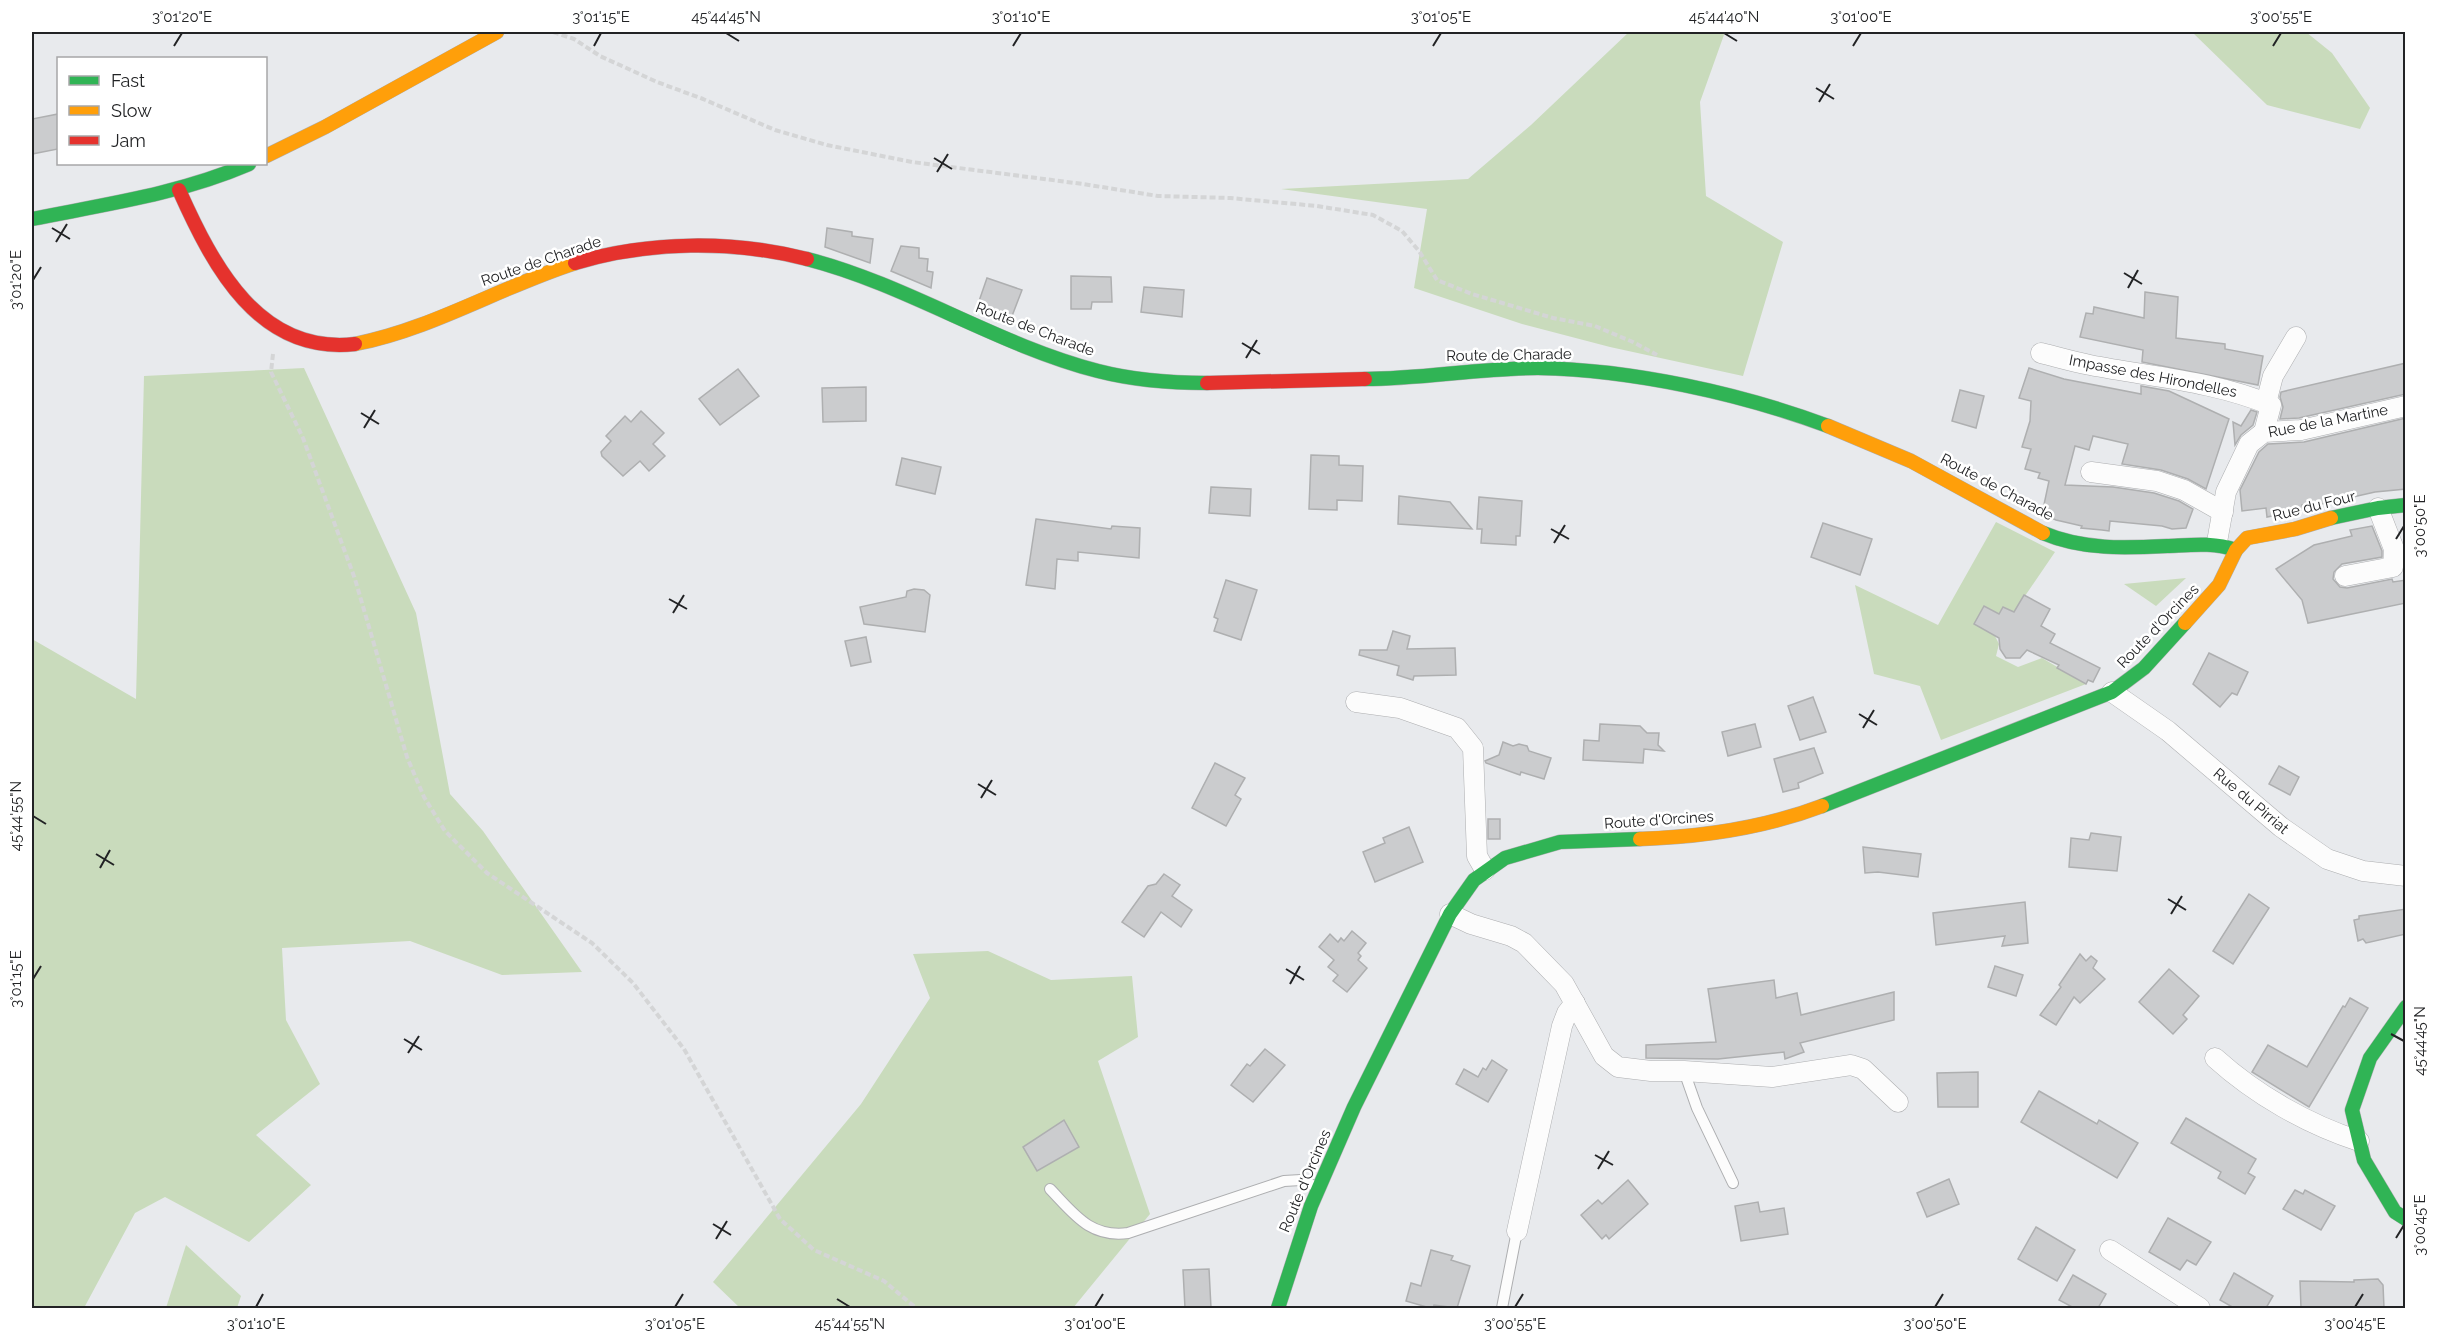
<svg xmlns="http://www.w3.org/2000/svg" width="2437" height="1340" font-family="Raleway,sans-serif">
<rect width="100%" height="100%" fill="#e8eaed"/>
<g fill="#c9dbbc">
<path d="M 1629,32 L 1725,32 L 1700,102 L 1706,196 L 1783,242 L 1743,376 L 1610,347 L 1522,324 L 1414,288 L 1427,209 L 1281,189 L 1468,179 L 1531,125 Z"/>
<path d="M 2192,32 L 2306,32 L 2332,53 L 2370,108 L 2360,129 L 2267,105 Z"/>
<path d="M 304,368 L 416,613 L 450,794 L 483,831 L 582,972 L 502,975 L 410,941 L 282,948 L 286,1020 L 320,1084 L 256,1135 L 311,1185 L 249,1242 L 165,1197 L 135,1213 L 84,1308 L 32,1308 L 32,639 L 136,699 L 144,376 Z"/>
<path d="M 1996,522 L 2055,552 L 2014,612 L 2003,607 L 1999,614 L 1984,606 L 1975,624 L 1992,630 L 1999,644 L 1996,656 L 2018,667 L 2042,658 L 2086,684 L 1941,740 L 1920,686 L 1874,674 L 1855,585 L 1938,625 Z"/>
<path d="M 2186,578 L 2156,606 L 2124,584 Z"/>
<path d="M 988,951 L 1051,980 L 1132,976 L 1138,1037 L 1098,1061 L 1150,1214 L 1073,1308 L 740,1308 L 713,1282 L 861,1104 L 930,998 L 913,954 Z"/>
<path d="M 186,1245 L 241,1296 L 237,1308 L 166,1308 Z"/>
</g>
<g fill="#cbccce" stroke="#aeafb0" stroke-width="1.5">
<path d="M 58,114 L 58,149 L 32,154 L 32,119 Z"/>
<path d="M 827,228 L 852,232 L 852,236 L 873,239 L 870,263 L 825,247 Z"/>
<path d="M 901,246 L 919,248 L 919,258 L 928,259 L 927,271 L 933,272 L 931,288 L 891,271 Z"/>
<path d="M 1071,276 L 1111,277 L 1112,302 L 1092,302 L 1091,309 L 1071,309 Z"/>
<path d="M 987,278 L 1022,290 L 1012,316 L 978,304 Z"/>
<path d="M 1144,287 L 1184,290 L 1182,317 L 1141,312 Z"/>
<path d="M 2145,292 L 2178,297 L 2176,338 L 2225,344 L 2225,349 L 2263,356 L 2258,385 L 2142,362 L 2143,350 L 2080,337 L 2086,313 L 2093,314 L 2094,307 L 2144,318 Z"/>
<path d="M 2406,363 L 2406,394 L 2299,418 L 2280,419 L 2283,407 L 2280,397 L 2281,392 Z"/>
<path d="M 2029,368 L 2064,379 L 2141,394 L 2141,386 L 2169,391 L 2229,419 L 2206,489 L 2188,479 L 2161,470 L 2122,464 L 2128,444 L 2093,436 L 2089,450 L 2075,446 L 2065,485 L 2113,487 L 2154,493 L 2179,501 L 2193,509 L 2186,528 L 2172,529 L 2162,526 L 2110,521 L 2109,531 L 2102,530 L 2081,528 L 2082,526 L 2056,520 L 2042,514 L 2049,481 L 2038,478 L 2040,473 L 2025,469 L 2031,449 L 2022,447 L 2030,421 L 2031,401 L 2019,398 Z"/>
<path d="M 738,369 L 759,396 L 720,425 L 699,399 Z"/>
<path d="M 866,387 L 866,421 L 823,422 L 822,388 Z"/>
<path d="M 1960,390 L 1984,396 L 1976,428 L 1952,421 Z"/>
<path d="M 2251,410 L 2257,412 L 2253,425 L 2241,435 L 2235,445 L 2233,422 L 2241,426 Z"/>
<path d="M 641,411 L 664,433 L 653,444 L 665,456 L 649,471 L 640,461 L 623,476 L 602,456 L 601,452 L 611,441 L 606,436 L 625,416 L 631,422 Z"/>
<path d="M 2406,418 L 2406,489 L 2375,492 L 2322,504 L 2302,505 L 2302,510 L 2267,517 L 2266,508 L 2242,511 L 2240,490 L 2259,452 L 2268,444 L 2304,442 Z"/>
<path d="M 1311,455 L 1339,456 L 1339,465 L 1363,466 L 1362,501 L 1337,500 L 1337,510 L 1309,509 Z"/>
<path d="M 902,458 L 941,467 L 935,494 L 896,485 Z"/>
<path d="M 1211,487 L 1251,489 L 1250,516 L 1209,513 Z"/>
<path d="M 1399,496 L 1450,502 L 1472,529 L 1398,524 Z"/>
<path d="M 1479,497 L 1522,501 L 1520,536 L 1516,536 L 1516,545 L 1481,543 L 1482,529 L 1477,529 Z"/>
<path d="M 1036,519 L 1111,529 L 1112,526 L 1140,528 L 1139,558 L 1078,552 L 1078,561 L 1057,559 L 1055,589 L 1026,585 Z"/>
<path d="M 1823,523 L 1872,539 L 1860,575 L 1811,557 Z"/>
<path d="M 2372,526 L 2382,551 L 2382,557 L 2342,564 L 2334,572 L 2333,579 L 2340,587 L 2347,588 L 2392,579 L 2393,582 L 2406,580 L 2406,603 L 2308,623 L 2302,600 L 2276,569 L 2314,545 L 2352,536 L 2350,530 Z"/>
<path d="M 1226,580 L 1257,590 L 1241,640 L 1214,631 L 1218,619 L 1214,617 Z"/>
<path d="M 914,589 L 924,590 L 930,595 L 925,632 L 864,624 L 860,607 L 906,597 L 907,591 Z"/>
<path d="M 2024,595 L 2050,609 L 2041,626 L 2055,634 L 2050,643 L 2100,668 L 2093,682 L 2088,680 L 2086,684 L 2057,668 L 2059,665 L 2027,650 L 2020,658 L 2006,658 L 2000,649 L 1999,638 L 1974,624 L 1984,606 L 1999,614 L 2003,607 L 2014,612 Z"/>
<path d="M 1393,631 L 1410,636 L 1407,649 L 1455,648 L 1456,675 L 1414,676 L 1413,680 L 1397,675 L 1399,666 L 1359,655 L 1360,650 L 1387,650 Z"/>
<path d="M 866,637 L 871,662 L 851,666 L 845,641 Z"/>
<path d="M 2209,653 L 2248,672 L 2237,695 L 2232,693 L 2220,707 L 2193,684 Z"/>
<path d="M 1813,697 L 1826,732 L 1800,740 L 1788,706 Z"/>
<path d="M 1600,724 L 1640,726 L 1647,733 L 1659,733 L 1658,745 L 1664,751 L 1644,749 L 1643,763 L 1583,760 L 1584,740 L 1599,741 Z"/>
<path d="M 1755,724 L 1761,747 L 1728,756 L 1722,732 Z"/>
<path d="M 1503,742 L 1513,746 L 1519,744 L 1527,746 L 1529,751 L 1551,758 L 1544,779 L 1521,772 L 1520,775 L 1486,763 L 1485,761 L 1499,755 Z"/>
<path d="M 1814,748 L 1823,773 L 1798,783 L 1799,788 L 1783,792 L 1774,759 Z"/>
<path d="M 1215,763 L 1245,778 L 1235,795 L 1241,799 L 1226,826 L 1192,808 Z"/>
<path d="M 2279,766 L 2299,777 L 2290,795 L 2269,784 Z"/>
<rect x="1488" y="819" width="12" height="20"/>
<path d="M 1409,827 L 1423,862 L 1375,882 L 1363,852 L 1385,843 L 1383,838 Z"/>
<path d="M 2091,833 L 2121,837 L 2117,871 L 2069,867 L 2071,838 L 2089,840 Z"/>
<path d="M 1863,847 L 1921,854 L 1918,877 L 1878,872 L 1865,873 Z"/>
<path d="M 1164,874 L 1180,885 L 1172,896 L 1192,910 L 1181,927 L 1161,912 L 1144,937 L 1122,922 L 1148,886 L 1156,884 Z"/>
<path d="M 2249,894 L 2269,908 L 2233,964 L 2213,951 Z"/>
<path d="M 2025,902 L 2028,943 L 2002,946 L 2005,936 L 1936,945 L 1933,913 Z"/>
<path d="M 2406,909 L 2406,934 L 2366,943 L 2363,939 L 2358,941 L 2354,920 L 2359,919 L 2359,916 Z"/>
<path d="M 1352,931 L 1366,943 L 1358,953 L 1361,956 L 1358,960 L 1367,968 L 1347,992 L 1333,981 L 1338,975 L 1328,967 L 1334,960 L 1319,947 L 1330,934 L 1338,942 L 1341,938 L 1344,941 Z"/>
<path d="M 2080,954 L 2086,961 L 2091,956 L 2097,961 L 2093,968 L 2105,979 L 2080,1003 L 2074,997 L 2056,1025 L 2040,1015 L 2061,987 L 2059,985 Z"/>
<path d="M 1995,966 L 2023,975 L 2016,996 L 1988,987 Z"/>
<path d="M 2169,969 L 2199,996 L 2183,1015 L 2187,1019 L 2173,1034 L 2139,1002 Z"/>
<path d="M 1774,980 L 1776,998 L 1797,993 L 1801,1015 L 1894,992 L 1894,1020 L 1800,1043 L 1804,1052 L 1785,1059 L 1784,1052 L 1718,1059 L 1646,1058 L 1646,1045 L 1716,1042 L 1708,989 Z"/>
<path d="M 2350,998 L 2368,1008 L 2309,1107 L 2252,1072 L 2268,1045 L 2307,1067 L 2343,1006 L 2345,1007 Z"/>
<path d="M 1265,1049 L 1285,1065 L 1253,1102 L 1231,1085 L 1247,1064 L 1250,1066 Z"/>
<path d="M 1492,1060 L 1507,1070 L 1488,1102 L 1456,1084 L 1464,1069 L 1478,1077 L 1483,1068 L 1486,1070 Z"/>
<path d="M 1978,1072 L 1978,1107 L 1938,1107 L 1937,1073 Z"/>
<path d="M 2039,1091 L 2097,1124 L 2099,1120 L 2138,1143 L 2117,1178 L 2021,1122 Z"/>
<path d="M 2186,1118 L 2256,1159 L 2248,1173 L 2255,1177 L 2245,1194 L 2218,1178 L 2221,1172 L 2171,1143 Z"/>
<path d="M 1064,1120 L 1079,1147 L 1037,1171 L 1023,1147 Z"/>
<path d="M 1949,1179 L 1959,1204 L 1927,1217 L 1917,1193 Z"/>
<path d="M 1628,1180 L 1648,1204 L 1609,1239 L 1606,1235 L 1602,1239 L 1581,1215 L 1598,1200 L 1602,1204 Z"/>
<path d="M 2295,1190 L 2303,1194 L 2305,1190 L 2335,1206 L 2321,1230 L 2283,1209 Z"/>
<path d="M 1758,1202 L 1760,1212 L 1784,1208 L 1788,1234 L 1741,1241 L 1735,1206 Z"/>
<path d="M 2168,1218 L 2211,1242 L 2196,1265 L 2187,1260 L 2180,1270 L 2149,1252 Z"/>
<path d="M 2036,1227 L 2075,1250 L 2057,1281 L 2018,1259 Z"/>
<path d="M 1431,1250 L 1453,1256 L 1451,1260 L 1470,1266 L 1457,1308 L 1434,1305 L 1433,1308 L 1430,1308 L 1406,1301 L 1411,1283 L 1421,1286 Z"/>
<path d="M 1209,1269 L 1211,1308 L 1185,1308 L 1183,1270 Z"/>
<path d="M 2234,1273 L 2273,1296 L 2266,1308 L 2234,1308 L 2220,1300 Z"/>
<path d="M 2073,1275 L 2106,1294 L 2098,1308 L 2074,1308 L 2059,1300 Z"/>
<path d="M 2378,1279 L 2383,1285 L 2384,1308 L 2301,1308 L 2300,1281 L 2354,1282 L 2354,1280 Z"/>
</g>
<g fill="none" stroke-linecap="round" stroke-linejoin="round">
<g stroke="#adaeb0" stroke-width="12">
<g id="lane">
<path d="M 1684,1071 L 1697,1108 L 1733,1183"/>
<path d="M 1050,1189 C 1074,1214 1090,1238 1128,1233 L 1284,1181 L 1301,1180 L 1317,1187"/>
<path d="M 1502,1308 L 1517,1231"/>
</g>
</g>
<g stroke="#adaeb0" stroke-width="21">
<g id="street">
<path d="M 2041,353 C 2057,357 2074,362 2090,365 C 2151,377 2213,381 2271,405 L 2264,432"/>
<path d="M 2266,403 L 2273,376 L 2296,337"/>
<path d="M 2091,472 L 2157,481 L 2184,490 L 2223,512"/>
<path d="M 2217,542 L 2226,492 L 2249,444 L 2264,432 L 2301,430 L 2406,406"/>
<path d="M 2345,576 L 2393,567 L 2394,549 L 2378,508"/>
<path d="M 2112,692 L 2168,731 L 2281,827 L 2327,859 L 2363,871 L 2406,876"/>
<path d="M 1356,702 L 1400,708 L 1457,728 L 1473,748 L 1477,856 L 1485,870"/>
<path d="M 1450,914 L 1471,924 L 1511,936 L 1524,943 L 1564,984 L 1604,1056 L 1618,1067 L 1651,1071 L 1684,1071 L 1772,1077 L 1851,1065 L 1863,1069 L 1898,1102"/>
<path d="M 2215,1058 C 2256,1095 2307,1124 2359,1141"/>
<path d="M 1517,1231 L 1562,1026 L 1567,1013 L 1575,1003"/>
<path d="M 2110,1250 L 2200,1308"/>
</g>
</g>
<g stroke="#adaeb0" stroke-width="15">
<g id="fast">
<path d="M 32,219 C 107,204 179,194 249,164"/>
<path d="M 807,259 C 908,285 997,345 1098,371 C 1133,380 1170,383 1207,383"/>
<path d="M 1365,379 C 1422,379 1480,368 1538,368 C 1633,370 1739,393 1828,426"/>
<path d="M 2331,518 L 2378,508 L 2406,505"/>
<path d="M 2043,533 C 2083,550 2125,548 2167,546 C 2191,545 2213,542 2236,550"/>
<path d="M 1822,806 L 2112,692 L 2144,668 L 2185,623"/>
<path d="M 2406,1007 L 2370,1058 L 2352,1110 L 2364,1160 L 2395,1212 L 2406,1219"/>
<path d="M 1278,1308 L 1311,1206 L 1354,1107 L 1450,914 L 1474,880 L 1505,858 L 1560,842 L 1640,839"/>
</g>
</g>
<g stroke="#adaeb0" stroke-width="15">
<g id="slow">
<path d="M 266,156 L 325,127 L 497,32"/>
<path d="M 355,344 C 432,329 500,287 575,263"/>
<path d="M 1828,426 L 1911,461 L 2043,533"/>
<path d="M 2185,623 L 2219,585 L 2236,550 L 2247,538 L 2295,529 L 2331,518"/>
<path d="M 1640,839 C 1702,837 1764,828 1822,806"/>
</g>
</g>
<g stroke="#adaeb0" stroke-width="15">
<g id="jam">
<path d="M 179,190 C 213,266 259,355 355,344"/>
<path d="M 575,263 C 648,241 733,240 807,259"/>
<path d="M 1207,383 L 1365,379"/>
</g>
</g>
<g stroke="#d4d5d6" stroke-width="4" stroke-dasharray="6 3" stroke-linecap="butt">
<path d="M 553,32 L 574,39 L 600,56 L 657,82 L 703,99 L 775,130 L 827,145 L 912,162 L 1083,184 L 1158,196 L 1230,198 L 1317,206 L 1373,215 L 1402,231 L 1419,251 L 1437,280 L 1472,294 L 1553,318 L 1595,326 L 1633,342 L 1657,355"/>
<path d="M 273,354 L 271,372 L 303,438 L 355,579 L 407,757 L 424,797 L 445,831 L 487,873 L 592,943 L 633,983 L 684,1049 L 780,1219 L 814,1250 L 884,1281 L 916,1308"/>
</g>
<use href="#lane" stroke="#fcfcfc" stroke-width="10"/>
<use href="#street" stroke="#fcfcfc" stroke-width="20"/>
<use href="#fast" stroke="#30b455" stroke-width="14"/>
<use href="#slow" stroke="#ff9f0a" stroke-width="14"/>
<use href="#jam" stroke="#e5322d" stroke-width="14"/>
</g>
<path fill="none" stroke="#222325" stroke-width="2" d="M 726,33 L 739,41M 1724,33 L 1737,41M 174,46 L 182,33M 594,46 L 601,33M 1013,46 L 1021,33M 1433,46 L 1441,33M 1853,46 L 1861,33M 2273,46 L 2281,33M 1816,88 L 1834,99M 1819,102 L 1830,84M 934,158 L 952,169M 937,172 L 948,154M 52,228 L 70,239M 56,242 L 67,224M 2124,273 L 2142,284M 33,280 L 41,267M 2128,288 L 2138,270M 1242,343 L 1260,354M 1246,358 L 1257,340M 361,413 L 379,424M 364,428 L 375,410M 1551,529 L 1569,539M 2396,539 L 2404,526M 1554,543 L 1565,525M 669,599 L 687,609M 673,613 L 684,595M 1859,714 L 1877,725M 1863,728 L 1874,710M 978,784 L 996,795M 981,798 L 992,780M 33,816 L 46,824M 96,854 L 114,865M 100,868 L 110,850M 2168,899 L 2186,910M 2171,914 L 2182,896M 1286,969 L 1304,980M 33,979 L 41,966M 1290,984 L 1300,966M 2391,1034 L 2404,1041M 404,1039 L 422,1050M 408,1053 L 419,1036M 1595,1155 L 1613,1165M 1598,1169 L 1609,1151M 713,1224 L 731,1235M 2396,1238 L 2404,1225M 716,1239 L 727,1221M 837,1299 L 850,1307M 256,1307 L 263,1294M 675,1307 L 683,1294M 1095,1307 L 1103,1294M 1515,1307 L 1523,1294M 1935,1307 L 1943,1294M 2355,1307 L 2363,1294"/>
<g text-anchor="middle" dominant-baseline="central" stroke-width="5" stroke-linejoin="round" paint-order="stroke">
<g font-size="15" fill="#222325" stroke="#fff">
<text transform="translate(541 261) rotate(-19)">Route de Charade</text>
<text transform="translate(1035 329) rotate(21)">Route de Charade</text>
<text transform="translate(1509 355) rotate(-1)">Route de Charade</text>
<text transform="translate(2153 376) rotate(11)">Impasse des Hirondelles</text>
<text transform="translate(2328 421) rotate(-11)">Rue de la Martine</text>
<text transform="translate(1997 487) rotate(28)">Route de Charade</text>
<text transform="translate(2314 506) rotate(-14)">Rue du Four</text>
<text transform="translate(2158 626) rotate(-46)">Route d'Orcines</text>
<text transform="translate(2251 801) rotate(40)">Rue du Pirriat</text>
<text transform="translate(1659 820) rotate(-4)">Route d'Orcines</text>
<text transform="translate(1305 1181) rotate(-67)">Route d'Orcines</text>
</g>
</g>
<rect width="2437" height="1340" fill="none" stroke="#ffffff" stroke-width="66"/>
<rect x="57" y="57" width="210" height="108" fill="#ffffff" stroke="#a7a7a8" stroke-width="1.5"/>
<rect x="69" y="76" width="30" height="9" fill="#30b455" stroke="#a7a7a8" stroke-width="1.5"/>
<text x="111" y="87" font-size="18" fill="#222325">Fast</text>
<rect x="69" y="106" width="30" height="9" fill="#ff9f0a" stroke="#a7a7a8" stroke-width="1.5"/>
<text x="111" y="117" font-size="18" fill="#222325">Slow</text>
<rect x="69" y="136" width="30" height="9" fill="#e5322d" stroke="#a7a7a8" stroke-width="1.5"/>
<text x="111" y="147" font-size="18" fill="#222325">Jam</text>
<rect x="33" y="33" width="2371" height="1274" fill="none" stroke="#222325" stroke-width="2"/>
<g font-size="15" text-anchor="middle" fill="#222325">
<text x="182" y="22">3°01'20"E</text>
<text x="601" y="22">3°01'15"E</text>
<text x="726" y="22">45°44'45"N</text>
<text x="1021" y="22">3°01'10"E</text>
<text x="1441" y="22">3°01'05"E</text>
<text x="1724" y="22">45°44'40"N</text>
<text x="1861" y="22">3°01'00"E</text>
<text x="2281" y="22">3°00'55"E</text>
<text transform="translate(16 280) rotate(-90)" y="5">3°01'20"E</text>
<text transform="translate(2420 526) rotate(-90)" y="5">3°00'50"E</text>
<text transform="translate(16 816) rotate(-90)" y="5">45°44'55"N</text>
<text transform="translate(16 979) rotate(-90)" y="5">3°01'15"E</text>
<text transform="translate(2420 1041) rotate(-90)" y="5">45°44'45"N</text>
<text transform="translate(2420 1225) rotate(-90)" y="5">3°00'45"E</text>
<text x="256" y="1329">3°01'10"E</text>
<text x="675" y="1329">3°01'05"E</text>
<text x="850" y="1329">45°44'55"N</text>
<text x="1095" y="1329">3°01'00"E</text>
<text x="1515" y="1329">3°00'55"E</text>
<text x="1935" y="1329">3°00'50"E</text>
<text x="2355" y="1329">3°00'45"E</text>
</g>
</svg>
